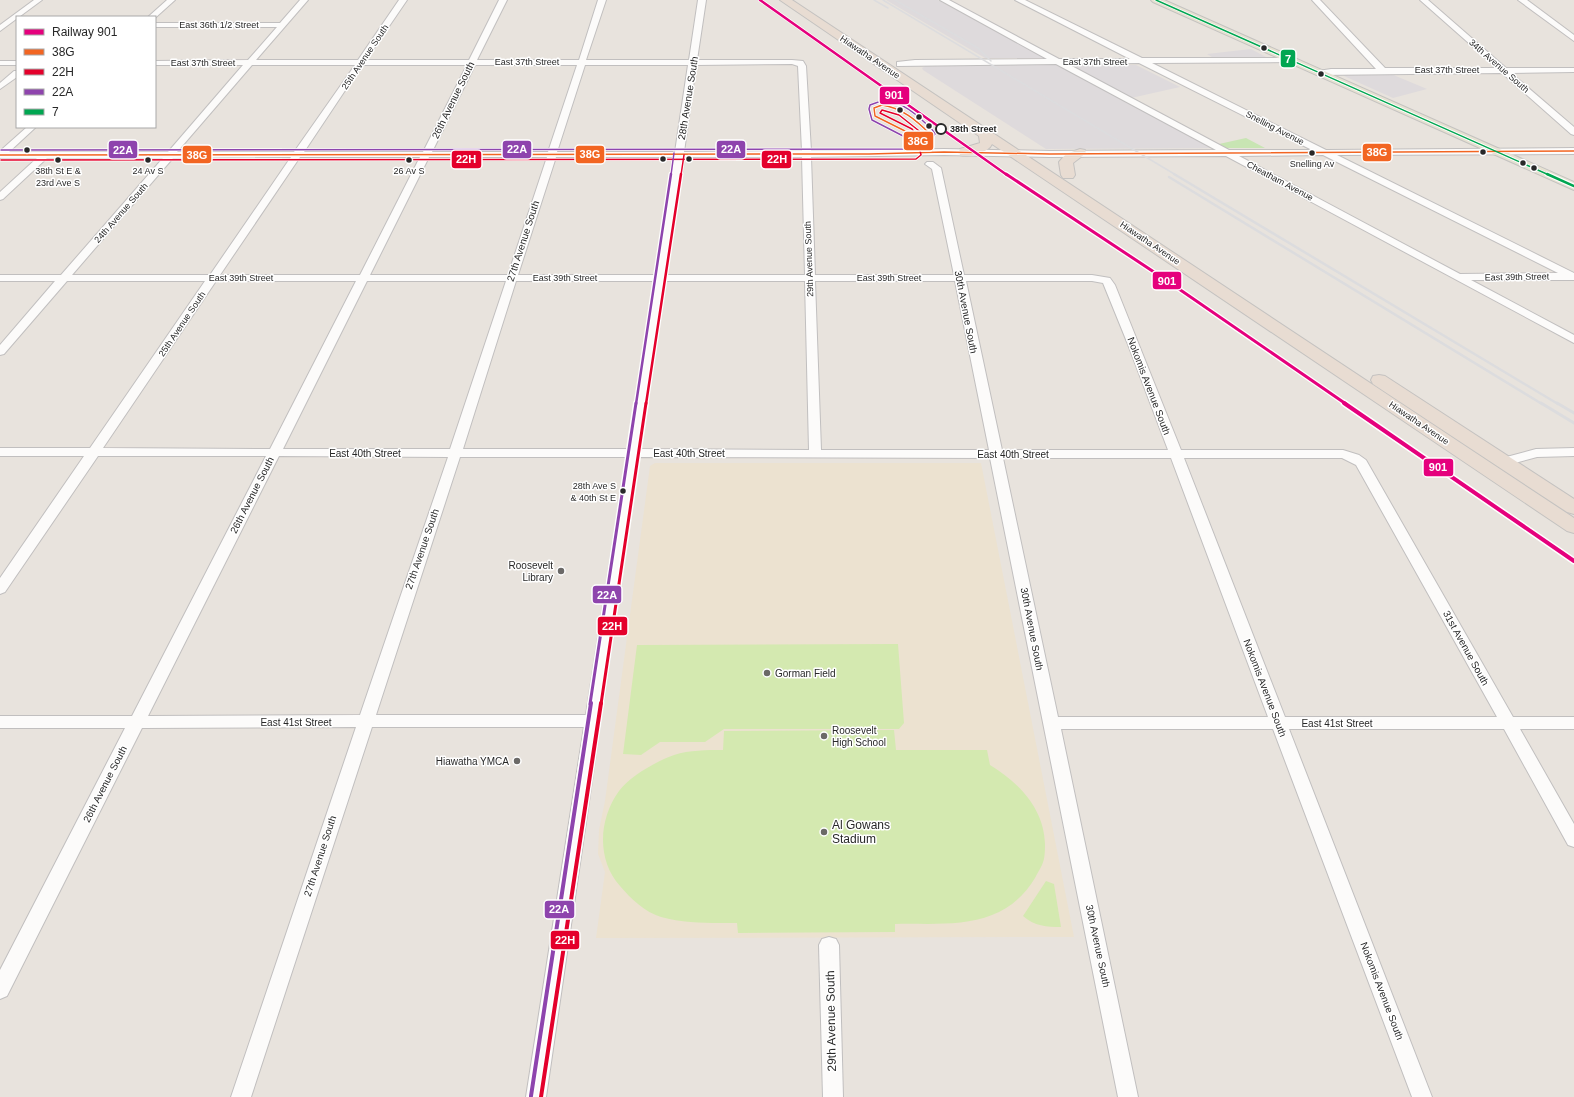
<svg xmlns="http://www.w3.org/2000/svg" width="1574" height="1097" font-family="Helvetica,sans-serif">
<rect width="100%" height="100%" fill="#e8e3dd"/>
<g fill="#dedadc">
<path d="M 886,0 L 938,0 L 1046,58 L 985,58 Z"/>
<path d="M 1251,49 L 1266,57 L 1212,57 L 1207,54 Z"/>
<path d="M 928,65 L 1059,65 L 1211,148 L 1046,149 L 923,70 L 922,68 Z"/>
<path d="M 1076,65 L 1136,65 L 1180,87 L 1131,98 L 1076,68 Z"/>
<path d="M 1346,74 L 1391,74 L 1427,89 L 1393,98 L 1344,76 Z"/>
</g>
<path fill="#ece2d0" d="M 655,463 L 981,463 L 1074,937 L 596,938 L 605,872 L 598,854 L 599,830 L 605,801 L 650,466 Z"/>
<path fill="#c8e5b3" d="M 1246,138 L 1265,148 L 1226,148 L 1219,144 Z"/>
<g fill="#d4e9b0">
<path d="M 898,644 L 904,723 L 899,729 L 724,729 L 705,742 L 660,742 L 641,755 L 623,754 L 637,645 Z"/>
<path d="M 894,730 L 896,750 L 987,750 L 990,765 C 1018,782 1044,808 1045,844 C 1045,850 1045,859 1042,865 C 1040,869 1037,874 1035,878 C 1025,895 1010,908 992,915 C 962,927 927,923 895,924 L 895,932 L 738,933 L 737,923 C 712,923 686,924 661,917 C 645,912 631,899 620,886 C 597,860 598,820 619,791 C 630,776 657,761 674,755 C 690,750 706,750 723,750 L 724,731 Z"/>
<path d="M 1046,881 L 1054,884 L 1061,927 C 1047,927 1034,926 1023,916 Z"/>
</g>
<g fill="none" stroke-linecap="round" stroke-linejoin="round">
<g stroke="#c1bfbf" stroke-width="2">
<g id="minor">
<path d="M 34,0 L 42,0 L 0,31 L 0,25 Z"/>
<path d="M 167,0 L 175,0 L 155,18 L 148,17 Z"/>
<path d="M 300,0 L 308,0 L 256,60 L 358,60 L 399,0 L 407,0 L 366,60 L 469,60 L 499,0 L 507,0 L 477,60 L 579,60 L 598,0 L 606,0 L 586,60 L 689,60 L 698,0 L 706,0 L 697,60 L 792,60 L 803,61 L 806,66 L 811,151 L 944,149 L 1050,151 L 1216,150 L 1056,64 L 897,66 L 897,62 L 915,60 L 1047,59 L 940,0 L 949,0 L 1059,59 L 1130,59 L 1015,0 L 1025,0 L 1142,58 L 1294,58 L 1294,62 L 1291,62 L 1152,63 L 1326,150 L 1574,148 L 1574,154 L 1337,155 L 1574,273 L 1574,280 L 1471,280 L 1574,335 L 1574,343 L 1226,156 L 1050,157 L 944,155 L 811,157 L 815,275 L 954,275 L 932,169 L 925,164 L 927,162 L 933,162 L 941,168 L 964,275 L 1092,275 L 1110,278 L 1115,285 L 1181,450 L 1343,450 L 1359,455 L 1366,460 L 1513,717 L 1574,717 L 1574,729 L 1520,729 L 1574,824 L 1574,847 L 1568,845 L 1504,729 L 1289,729 L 1432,1097 L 1412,1097 L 1273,729 L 1061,729 L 1138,1097 L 1118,1097 L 990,458 L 639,457 L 546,1097 L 526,1097 L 584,727 L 372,727 L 251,1097 L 231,1097 L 356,727 L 142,728 L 7,996 L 0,999 L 0,970 L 125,728 L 0,728 L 0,716 L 132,716 L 266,456 L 98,456 L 5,592 L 0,594 L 0,578 L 84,456 L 0,456 L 0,448 L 90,448 L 205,281 L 67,281 L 4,354 L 0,355 L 0,345 L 55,281 L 0,281 L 0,275 L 61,275 L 163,158 L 47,158 L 3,199 L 0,200 L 0,192 L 37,158 L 0,158 L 0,151 L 27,127 L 36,127 L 9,152 L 168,152 L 243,65 L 155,65 L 155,61 L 248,60 L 277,27 L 155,27 L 155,23 L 280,23 ZM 1139,63 L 1312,150 L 1229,150 L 1068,64 ZM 792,64 L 798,66 L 802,151 L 684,152 L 696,65 ZM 252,65 L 355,65 L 294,152 L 177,152 ZM 362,65 L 467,65 L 423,152 L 304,152 ZM 475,65 L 577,65 L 548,152 L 432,152 ZM 585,65 L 688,65 L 675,152 L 557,152 ZM 1323,155 L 1558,273 L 1460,274 L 1239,156 ZM 291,157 L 210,275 L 72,275 L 173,158 ZM 300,157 L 420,157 L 360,275 L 220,275 ZM 429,157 L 547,157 L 508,275 L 370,275 ZM 556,157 L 674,157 L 655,275 L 518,275 ZM 683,157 L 802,157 L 805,275 L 666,275 ZM 216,281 L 356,281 L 270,449 L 103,448 ZM 367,281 L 506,281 L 450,449 L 283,449 ZM 516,281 L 654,281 L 628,449 L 463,449 ZM 665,281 L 805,281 L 809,450 L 640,449 ZM 815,281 L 955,281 L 989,450 L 821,450 ZM 966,281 L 1092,281 L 1103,283 L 1127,342 L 1168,450 L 1002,450 ZM 279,456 L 448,457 L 360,715 L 148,716 ZM 460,457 L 626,457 L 586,715 L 376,715 ZM 1003,458 L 1171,458 L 1268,717 L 1058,717 ZM 1184,458 L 1342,458 L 1356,465 L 1497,717 L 1285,717 Z"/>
<path d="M 1312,0 L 1320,0 L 1385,68 L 1497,68 L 1420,0 L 1428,0 L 1506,68 L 1574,68 L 1574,72 L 1511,73 L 1574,127 L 1574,135 L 1571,134 L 1502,73 L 1318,75 L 1318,71 L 1331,69 L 1376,69 Z"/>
<path d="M 1518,0 L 1527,0 L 1574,35 L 1574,41 Z"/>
<rect x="0" y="61" width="17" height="4"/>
<path d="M 14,71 L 17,71 L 17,77 L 0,89 L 0,83 Z"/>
<path d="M 1574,448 L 1574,456 L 1537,457 L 1504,466 L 1499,465 L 1498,462 L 1499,459 L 1536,449 Z"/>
<path d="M 829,937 L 836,939 L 839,945 L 843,1097 L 823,1097 L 819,945 L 822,939 Z"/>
</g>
</g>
<g stroke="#c4c2c0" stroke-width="2">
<path id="major" d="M 1151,0 L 1164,0 L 1574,182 L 1574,190 L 1153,2 Z"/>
</g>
<g stroke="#c4c2c0" stroke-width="2">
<g id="highway">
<path d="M 780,0 L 792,0 L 1574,518 L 1574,533 L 1567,531 L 992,144 C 988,153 970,157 960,155 L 959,152 L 960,149 L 980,143 L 979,136 Z"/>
<path d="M 1080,149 L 1085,150 L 1086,153 L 1073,163 L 1075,175 L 1073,178 L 1063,178 L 1061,175 L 1059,162 L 1066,154 Z"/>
<path d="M 1379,375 L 1385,376 L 1574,499 L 1574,514 L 1567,512 L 1373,384 L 1371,380 L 1373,376 Z"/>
</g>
</g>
<use href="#minor" fill="#fcfbfa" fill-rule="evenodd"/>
<use href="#major" fill="#e6e1d1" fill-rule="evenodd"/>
<use href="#highway" fill="#e8dcd2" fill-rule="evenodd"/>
<g stroke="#dcdcde" stroke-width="1.5">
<path d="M 874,0 L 888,8"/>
<path d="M 883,0 L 1176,175"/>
<path d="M 895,0 L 978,48 L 991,61"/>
</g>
<g stroke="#dcdcde" stroke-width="2.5">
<path d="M 1174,174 L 1558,404"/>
<path d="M 1169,177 L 1542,404"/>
</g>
<g stroke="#dcdcde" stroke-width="3">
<path d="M 1541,403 L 1574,423"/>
<path d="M 1557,403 L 1574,413"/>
</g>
<g stroke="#fff" stroke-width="3">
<g id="bus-1">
<path d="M 882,105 C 902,108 916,120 930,134 L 926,138 L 913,143 L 909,133 L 875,116 L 874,108 Z"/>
<path d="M 0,155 L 869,154 L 944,152 L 1050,154 L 1574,151"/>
</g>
</g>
<g stroke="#fff" stroke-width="3">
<g id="bus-2-far3">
<path d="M 882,110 L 899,115 L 923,134 L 917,136 L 912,129 L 880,113 Z"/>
<path d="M 1,160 L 916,159 L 921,155 L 919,146"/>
<path d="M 681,175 L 684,155"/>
</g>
</g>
<g stroke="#fff" stroke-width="5">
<path id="bus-2-far2" d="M 646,404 L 681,174"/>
</g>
<g stroke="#fff" stroke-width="6">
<path id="bus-2-far1" d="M 601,704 L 646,403"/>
</g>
<g stroke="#fff" stroke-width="7">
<path id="bus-2" d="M 541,1097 L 601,703"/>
</g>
<g stroke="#fff" stroke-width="3">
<g id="bus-3-far3">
<path d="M 908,143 L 905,137 L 872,120 L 869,109 L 870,105 C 890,96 907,106 922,120 C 927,125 932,128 935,134 L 929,142 L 919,146"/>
<path d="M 1,150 L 910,149 L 909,146"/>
<path d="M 671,175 L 674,153"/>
</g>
</g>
<g stroke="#fff" stroke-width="5">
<path id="bus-3-far2" d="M 636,404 L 671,174"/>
</g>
<g stroke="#fff" stroke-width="6">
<path id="bus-3-far1" d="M 590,704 L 636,403"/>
</g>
<g stroke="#fff" stroke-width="7">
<path id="bus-3" d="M 531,1096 L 591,703"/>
</g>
<g stroke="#fff" stroke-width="3">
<path id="bus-4-far1" d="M 1156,0 L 1549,175"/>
</g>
<g stroke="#fff" stroke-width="5">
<path id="bus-4" d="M 1547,174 L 1574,186"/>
</g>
<use href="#bus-1" stroke="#f26522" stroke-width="1.5"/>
<use href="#bus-2-far3" stroke="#e4002b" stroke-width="1.5"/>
<use href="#bus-2-far2" stroke="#e4002b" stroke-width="2.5"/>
<use href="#bus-2-far1" stroke="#e4002b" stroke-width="3"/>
<use href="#bus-2" stroke="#e4002b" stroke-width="4"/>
<use href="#bus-3-far3" stroke="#8e44ad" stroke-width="1.5"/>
<use href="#bus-3-far2" stroke="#8e44ad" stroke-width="2.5"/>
<use href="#bus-3-far1" stroke="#8e44ad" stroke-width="3"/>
<use href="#bus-3" stroke="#8e44ad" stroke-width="4"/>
<use href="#bus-4-far1" stroke="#00a651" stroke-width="1.5"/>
<use href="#bus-4" stroke="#00a651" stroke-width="2.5"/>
<g stroke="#fff" stroke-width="4">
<path id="rail-1-far2" d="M 760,0 L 1007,175"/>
</g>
<g stroke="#fff" stroke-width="5.5">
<path id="rail-1-far1" d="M 1006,174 L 1163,278 L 1346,404"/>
</g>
<g stroke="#fff" stroke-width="7">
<path id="rail-1" d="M 1344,403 L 1574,561"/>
</g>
<use href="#rail-1-far2" stroke="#e5007d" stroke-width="2.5"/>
<use href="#rail-1-far1" stroke="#e5007d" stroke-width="3"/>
<use href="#rail-1" stroke="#e5007d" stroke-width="4"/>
</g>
<g fill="#282828" stroke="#fff" stroke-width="1.5">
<circle cx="1264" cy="48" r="3.5"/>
<circle cx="1321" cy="74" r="3.5"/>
<circle cx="900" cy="110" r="3.5"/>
<circle cx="919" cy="117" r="3.5"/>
<circle cx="929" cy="126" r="3.5"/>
<circle cx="27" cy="150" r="3.5"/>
<circle cx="1483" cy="152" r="3.5"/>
<circle cx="1312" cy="153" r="3.5"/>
<circle cx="663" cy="159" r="3.5"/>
<circle cx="689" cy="159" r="3.5"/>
<circle cx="58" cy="160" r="3.5"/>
<circle cx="148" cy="160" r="3.5"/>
<circle cx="409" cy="160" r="3.5"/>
<circle cx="1523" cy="163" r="3.5"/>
<circle cx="1534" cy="168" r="3.5"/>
<circle cx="623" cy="491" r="3.5"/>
</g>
<circle fill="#fff" stroke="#282828" stroke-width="2" cx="941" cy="129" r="5"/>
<g fill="#6b6967" stroke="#fff" stroke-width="1.5">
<circle cx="561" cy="571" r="4"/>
<circle cx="767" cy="673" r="4"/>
<circle cx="824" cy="736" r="4"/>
<circle cx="517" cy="761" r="4"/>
<circle cx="824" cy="832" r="4"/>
</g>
<g text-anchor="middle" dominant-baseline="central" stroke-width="3" stroke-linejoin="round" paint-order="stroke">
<g font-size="9" fill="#282828" stroke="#fff">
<text x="219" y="25">East 36th 1/2 Street</text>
<text transform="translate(365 57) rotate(-56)">25th Avenue South</text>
<text transform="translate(870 57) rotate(34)">Hiawatha Avenue</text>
<text x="527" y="62">East 37th Street</text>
<text x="1095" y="62">East 37th Street</text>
<text x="203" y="63">East 37th Street</text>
<text transform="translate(1499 66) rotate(41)">34th Avenue South</text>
<text x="1447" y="70">East 37th Street</text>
<text transform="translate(1275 128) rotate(27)">Snelling Avenue</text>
<text transform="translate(1280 181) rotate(28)">Cheatham Avenue</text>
<text transform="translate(121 213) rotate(-49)">24th Avenue South</text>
<text transform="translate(1150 243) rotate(34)">Hiawatha Avenue</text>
<text transform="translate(809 259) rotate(-92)">29th Avenue South</text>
<text transform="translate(1517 277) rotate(-1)">East 39th Street</text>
<text x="241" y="278">East 39th Street</text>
<text x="565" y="278">East 39th Street</text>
<text x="889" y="278">East 39th Street</text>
<text transform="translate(182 324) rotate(-56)">25th Avenue South</text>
<text transform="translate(1419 423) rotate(34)">Hiawatha Avenue</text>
</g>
<g font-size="9" font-weight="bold" fill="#282828" stroke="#fff" text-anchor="start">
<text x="950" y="129">38th Street</text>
</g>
<g font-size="9" fill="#282828" stroke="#fff">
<text x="1312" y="164">Snelling Av</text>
<text x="58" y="171">38th St E &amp;<tspan x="58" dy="12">23rd Ave S</tspan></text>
<text x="148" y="171">24 Av S</text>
<text x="409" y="171">26 Av S</text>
<text x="616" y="486" text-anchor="end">28th Ave S<tspan x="616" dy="12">&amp; 40th St E</tspan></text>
</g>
<g font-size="10" fill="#282828" stroke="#fff">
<text transform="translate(688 98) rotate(-81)">28th Avenue South</text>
<text transform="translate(453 100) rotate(-64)">26th Avenue South</text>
<text transform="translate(523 241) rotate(-72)">27th Avenue South</text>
<text transform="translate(966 312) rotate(79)">30th Avenue South</text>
<text transform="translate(1149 386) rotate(69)">Nokomis Avenue South</text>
<text x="365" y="453">East 40th Street</text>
<text x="689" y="453">East 40th Street</text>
<text x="1013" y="454">East 40th Street</text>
<text transform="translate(252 495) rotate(-63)">26th Avenue South</text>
<text transform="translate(422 549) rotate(-71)">27th Avenue South</text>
<text transform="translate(1032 629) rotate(79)">30th Avenue South</text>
<text transform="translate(1466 648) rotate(61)">31st Avenue South</text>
<text transform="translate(1265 688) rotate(69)">Nokomis Avenue South</text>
<text x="296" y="722">East 41st Street</text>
<text x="1337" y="723">East 41st Street</text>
<text transform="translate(105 784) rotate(-63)">26th Avenue South</text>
<text transform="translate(320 856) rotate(-72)">27th Avenue South</text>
<text transform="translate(1098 946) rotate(78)">30th Avenue South</text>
<text transform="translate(1382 991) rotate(69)">Nokomis Avenue South</text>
</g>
<g font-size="10" fill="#282828" stroke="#fff" text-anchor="end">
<text x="553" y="565">Roosevelt<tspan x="553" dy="12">Library</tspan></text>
<text x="775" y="673" text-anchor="start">Gorman Field</text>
<text x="832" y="730" text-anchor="start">Roosevelt<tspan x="832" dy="12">High School</tspan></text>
<text x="509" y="761">Hiawatha YMCA</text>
</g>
<g font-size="12" fill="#282828" stroke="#fff" text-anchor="start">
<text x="832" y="825">Al Gowans<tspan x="832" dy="14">Stadium</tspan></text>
</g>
<g font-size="12" fill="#282828" stroke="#fff">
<text transform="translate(831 1021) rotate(-91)">29th Avenue South</text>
</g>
</g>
<g stroke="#fff" stroke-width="1.5">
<rect x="1280" y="49" width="16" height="19" rx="4" fill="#00a651"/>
<rect x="879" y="86" width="31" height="19" rx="4" fill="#e5007d"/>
<rect x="903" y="131" width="31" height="20" rx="4" fill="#f26522"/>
<rect x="716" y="140" width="30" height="19" rx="4" fill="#8e44ad"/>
<rect x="502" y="140" width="30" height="19" rx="4" fill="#8e44ad"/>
<rect x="108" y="140" width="30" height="19" rx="4" fill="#8e44ad"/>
<rect x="1362" y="143" width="30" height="19" rx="4" fill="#f26522"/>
<rect x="575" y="145" width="30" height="19" rx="4" fill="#f26522"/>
<rect x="182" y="145" width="30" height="19" rx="4" fill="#f26522"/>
<rect x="761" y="150" width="31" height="19" rx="4" fill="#e4002b"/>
<rect x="451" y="150" width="31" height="19" rx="4" fill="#e4002b"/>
<rect x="1152" y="271" width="30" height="19" rx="4" fill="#e5007d"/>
<rect x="1423" y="458" width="31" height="19" rx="4" fill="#e5007d"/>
<rect x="592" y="585" width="30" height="19" rx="4" fill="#8e44ad"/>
<rect x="597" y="616" width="31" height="20" rx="4" fill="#e4002b"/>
<rect x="544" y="900" width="31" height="19" rx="4" fill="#8e44ad"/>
<rect x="550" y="930" width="30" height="20" rx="4" fill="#e4002b"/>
</g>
<g font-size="11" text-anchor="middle" font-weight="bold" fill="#fff">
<text x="1288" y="63">7</text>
<text x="894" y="99">901</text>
<text x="918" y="145">38G</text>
<text x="731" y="153">22A</text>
<text x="517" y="153">22A</text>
<text x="123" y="154">22A</text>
<text x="1377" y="156">38G</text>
<text x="590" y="158">38G</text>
<text x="197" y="159">38G</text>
<text x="777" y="163">22H</text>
<text x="466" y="163">22H</text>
<text x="1167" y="285">901</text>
<text x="1438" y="471">901</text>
<text x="607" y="599">22A</text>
<text x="612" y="630">22H</text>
<text x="559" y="913">22A</text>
<text x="565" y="944">22H</text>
</g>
<rect x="16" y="16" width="140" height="112" fill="#ffffff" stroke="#a9a9a9"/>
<rect x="24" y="29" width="20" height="6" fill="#e5007d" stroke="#a9a9a9"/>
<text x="52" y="36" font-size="12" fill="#282828">Railway 901</text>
<rect x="24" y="49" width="20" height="6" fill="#f26522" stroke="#a9a9a9"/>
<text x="52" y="56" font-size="12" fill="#282828">38G</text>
<rect x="24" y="69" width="20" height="6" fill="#e4002b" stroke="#a9a9a9"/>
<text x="52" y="76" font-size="12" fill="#282828">22H</text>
<rect x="24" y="89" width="20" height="6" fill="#8e44ad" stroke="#a9a9a9"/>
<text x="52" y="96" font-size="12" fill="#282828">22A</text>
<rect x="24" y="109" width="20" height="6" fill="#00a651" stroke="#a9a9a9"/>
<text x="52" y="116" font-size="12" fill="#282828">7</text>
</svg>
